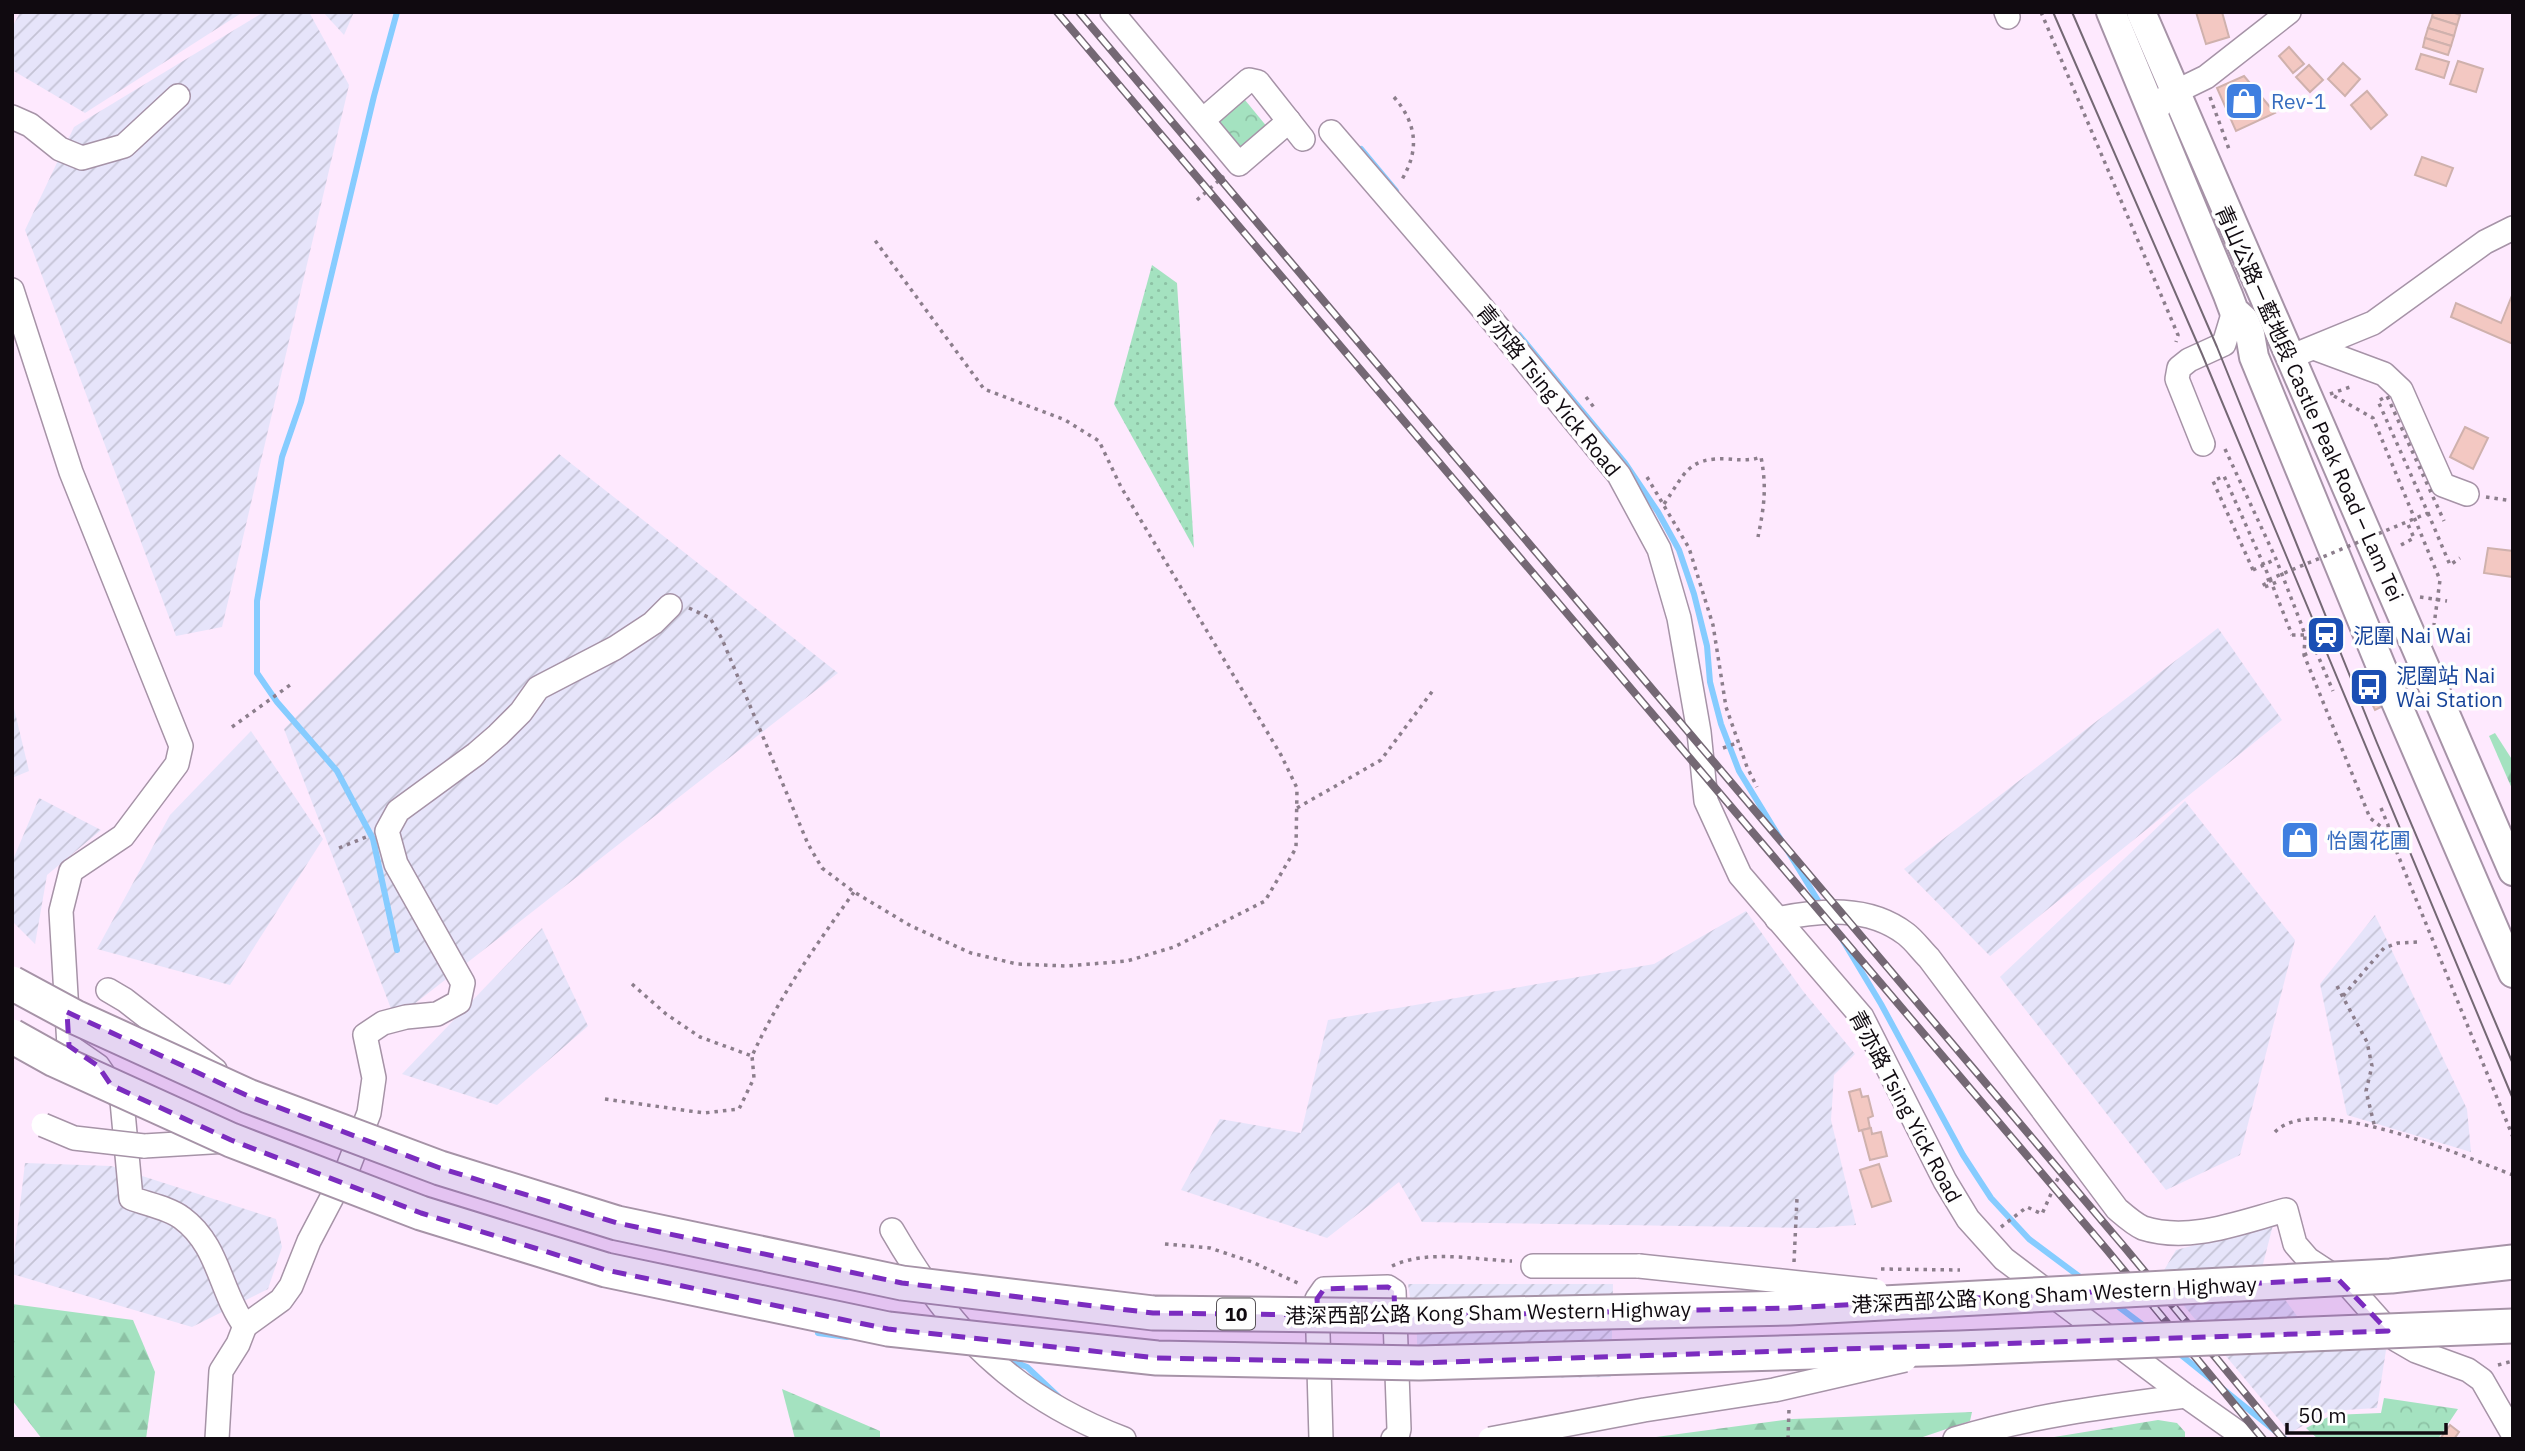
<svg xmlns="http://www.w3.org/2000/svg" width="2525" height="1451" font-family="'IBM Plex Sans','Noto Sans SC',sans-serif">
<defs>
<pattern id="industrial-furrows" width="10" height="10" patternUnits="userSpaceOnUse" patternTransform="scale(1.75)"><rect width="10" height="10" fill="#e6e4fa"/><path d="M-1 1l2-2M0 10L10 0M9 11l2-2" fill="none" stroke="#c4c2d5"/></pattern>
<pattern id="grass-dots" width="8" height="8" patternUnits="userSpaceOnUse" patternTransform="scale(1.75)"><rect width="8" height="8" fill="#a4e2c0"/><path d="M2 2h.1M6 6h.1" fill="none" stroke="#8cc1a4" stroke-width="1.8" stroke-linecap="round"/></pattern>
<pattern id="forest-firs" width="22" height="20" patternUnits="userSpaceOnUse" patternTransform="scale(1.75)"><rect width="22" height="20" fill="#a4e2c0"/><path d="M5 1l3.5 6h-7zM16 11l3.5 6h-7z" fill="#8cc1a4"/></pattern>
<pattern id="park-crowns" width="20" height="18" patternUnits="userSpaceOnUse" patternTransform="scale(1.75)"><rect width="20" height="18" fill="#a4e2c0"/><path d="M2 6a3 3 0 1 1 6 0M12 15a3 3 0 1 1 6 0" fill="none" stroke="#8cc1a4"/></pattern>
</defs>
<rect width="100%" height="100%" fill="#fee9fe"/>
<g fill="url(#industrial-furrows)">
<path d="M 20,12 L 243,12 L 85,113 L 12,70 L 12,28 Z"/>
<path d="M 264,12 L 309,12 L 349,85 L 222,627 L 176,636 L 25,230 L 74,127 Z"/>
<path d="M 323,12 L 354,12 L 344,35 Z"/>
<path d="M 559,454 L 838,673 L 395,1019 L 284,729 Z"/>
<path d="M 2218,628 L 2282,720 L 1990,956 L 1904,869 Z"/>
<path d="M 12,700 L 29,771 L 12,778 Z"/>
<path d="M 251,731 L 323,839 L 230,985 L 97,949 L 170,815 Z"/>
<path d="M 39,798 L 101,830 L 47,875 L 35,944 L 12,921 L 12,862 Z"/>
<path d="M 2185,801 L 2295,940 L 2240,1155 L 2166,1190 L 2000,977 Z"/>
<path d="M 1746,911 L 1803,991 L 1855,1054 L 1834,1075 L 1831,1120 L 1856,1225 L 1816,1228 L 1422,1222 L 1399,1182 L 1327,1238 L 1181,1190 L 1220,1119 L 1301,1133 L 1328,1020 L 1654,964 Z"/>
<path d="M 2375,915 L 2467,1109 L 2471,1152 L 2347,1115 L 2320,984 Z"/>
<path d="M 542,928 L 588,1026 L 497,1105 L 402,1074 Z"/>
<path d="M 25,1163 L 111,1166 L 276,1219 L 282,1247 L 268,1289 L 192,1327 L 12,1274 Z"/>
<path d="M 2273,1225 L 2262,1268 L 2305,1327 L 2386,1350 L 2377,1408 L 2329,1411 L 2290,1433 L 2160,1277 L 2176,1250 Z"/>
<path d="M 1408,1284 L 1613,1284 L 1611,1377 L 1418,1380 L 1416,1298 L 1410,1298 Z"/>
</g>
<path fill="url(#grass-dots)" d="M 1152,265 L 1177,283 L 1194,548 L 1114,404 Z"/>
<g fill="url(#forest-firs)">
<path d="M 2495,733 L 2513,761 L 2513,791 L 2489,736 Z"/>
<path d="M 12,1304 L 133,1320 L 155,1372 L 146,1439 L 42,1439 L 12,1400 Z"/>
<path d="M 782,1389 L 880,1431 L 880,1439 L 795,1439 Z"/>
<path d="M 1972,1412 L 1970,1421 L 1917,1439 L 1641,1439 L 1792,1419 Z"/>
<path d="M 2158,1420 L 2177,1423 L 2185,1432 L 2185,1439 L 2042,1439 Z"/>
</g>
<g fill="url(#park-crowns)">
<path d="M 1245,100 L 1268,128 L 1237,154 L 1214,125 Z"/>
<path d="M 2384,1398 L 2458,1409 L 2438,1439 L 2318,1439 L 2306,1428 L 2332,1415 L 2381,1413 Z"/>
</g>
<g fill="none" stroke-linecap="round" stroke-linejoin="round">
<g stroke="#86ccff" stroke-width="6">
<path d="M 1361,149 L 1396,191"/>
<path d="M 1519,335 L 1625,463 L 1658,512 L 1679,550 L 1694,594 L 1707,646 L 1710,682 L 1721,724 L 1739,771 L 1822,907"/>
<path d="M 1830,919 L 1881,1004 L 1963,1155 L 1991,1198 L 2029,1239 L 2084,1280"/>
<path d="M 397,950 L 373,839 L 337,771 L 277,702 L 257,673 L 257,601 L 282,457 L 301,402 L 374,96 L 397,12"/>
<path d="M 2115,1304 L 2148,1329"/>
<path d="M 818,1333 L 847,1337"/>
<path d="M 2176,1351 L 2285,1439"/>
<path d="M 1004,1358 L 1027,1367 L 1062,1400"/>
</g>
</g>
<g fill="#f3c8c2" stroke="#cfb1ad" stroke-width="2">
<path d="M 2196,12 L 2222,12 L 2229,37 L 2206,44 Z"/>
<path d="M 2433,12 L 2452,12 L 2460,15 L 2457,25 L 2432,17 Z"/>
<path d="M 2432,17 L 2457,25 L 2454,36 L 2428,28 Z"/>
<path d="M 2428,28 L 2454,36 L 2451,46 L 2425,38 Z"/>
<path d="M 2425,38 L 2451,46 L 2448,55 L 2423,47 Z"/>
<path d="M 2289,47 L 2304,64 L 2293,73 L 2279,56 Z"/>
<path d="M 2421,54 L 2449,62 L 2444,78 L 2416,69 Z"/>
<path d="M 2458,61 L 2483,69 L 2476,92 L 2450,84 Z"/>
<path d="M 2343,63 L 2360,79 L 2345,96 L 2328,79 Z"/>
<path d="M 2309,65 L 2323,80 L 2310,92 L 2296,77 Z"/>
<path d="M 2244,76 L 2275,113 L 2236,131 L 2217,88 Z"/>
<path d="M 2367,91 L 2387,115 L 2371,129 L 2351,105 Z"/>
<path d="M 2422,157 L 2453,168 L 2446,186 L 2415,175 Z"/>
<path d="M 2513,293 L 2513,344 L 2451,317 L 2456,303 L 2501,323 Z"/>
<path d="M 2465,427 L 2488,438 L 2473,469 L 2450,457 Z"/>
<path d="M 2488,548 L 2513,551 L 2513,577 L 2484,573 Z"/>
<path d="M 2368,678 L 2381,707 L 2375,710 L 2361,681 Z"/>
<path d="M 1860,1089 L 1862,1097 L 1868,1096 L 1873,1116 L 1868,1118 L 1870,1128 L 1859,1131 L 1849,1092 Z"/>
<path d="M 1871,1128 L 1872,1134 L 1881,1132 L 1887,1156 L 1870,1160 L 1862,1130 Z"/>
<path d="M 1879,1164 L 1891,1201 L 1872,1207 L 1860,1170 Z"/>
<path d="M 2450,1425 L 2459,1432 L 2454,1439 L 2440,1439 Z"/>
</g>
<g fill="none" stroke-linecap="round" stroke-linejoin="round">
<g stroke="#a693a7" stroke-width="26">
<g id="minor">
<path d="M 1112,12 L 1239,164 L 1289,121"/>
<path d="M 2006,12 L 2008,17"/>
<path d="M 2154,114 L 2167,96 L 2206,77 L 2289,12"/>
<path d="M 12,117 L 30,125 L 60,149 L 82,158 L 124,146 L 178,96"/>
<path d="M 1203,120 L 1249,80 L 1258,82 L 1303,139"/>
<path d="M 1331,132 L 1478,303 L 1619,475 L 1659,549 L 1679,618 L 1699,732 L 1706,801 L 1740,875 L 1862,1017 L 1945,1181 L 1968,1219 L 2004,1259 L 2186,1396 L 2247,1439"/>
<path d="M 12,290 L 71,472 L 181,746 L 177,764 L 123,836 L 71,871 L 61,911 L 69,1046 L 98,1066 L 122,1101 L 131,1198 C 146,1204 169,1208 182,1218 C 219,1245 220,1292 245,1326 L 238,1344 L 221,1371 L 217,1439"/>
<path d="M 2314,348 L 2384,374 L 2401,390 L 2443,485 L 2467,494"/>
<path d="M 2290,357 L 2373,323 L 2485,242 L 2513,228"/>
<path d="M 2203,444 L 2177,379 L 2179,368 L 2189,360 L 2224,344 L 2234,311"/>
<path d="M 1777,919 C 1820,910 1868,905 1906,934 C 1914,940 1921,950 1929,958 L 2117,1209 C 2124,1215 2134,1224 2143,1228 C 2190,1243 2240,1222 2286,1210 L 2295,1244 L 2308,1259 L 2349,1286 L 2397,1340 L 2416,1351 L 2468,1370 L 2482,1380 L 2513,1434"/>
<path d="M 108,990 L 125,1000 L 215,1070"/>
<path d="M 144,1146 L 227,1141"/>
<path d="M 892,1230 C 951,1332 1011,1396 1124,1439"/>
<path d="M 1533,1266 L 1639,1266"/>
<path d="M 245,1326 L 281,1300 L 291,1286 L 309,1241 L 349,1165 L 369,1113 L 374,1078 L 365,1035 L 383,1023 L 406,1017 L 437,1014 L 459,1002 L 463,983 L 396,864 L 387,831 L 398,811 L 476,754 L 498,735 L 521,712 L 538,688 L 615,648 L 653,623 L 670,606"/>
<path d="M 1321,1439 L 1317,1299 L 1324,1289 L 1388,1287 L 1394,1291 L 1399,1429 L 1397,1437 L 1393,1439"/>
<path d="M 1955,1439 C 2029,1416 2109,1406 2186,1396"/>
</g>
</g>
<g stroke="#a693a7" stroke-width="32">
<g id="major">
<path d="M 2111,12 L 2228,295 L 2234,311 L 2244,320 L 2250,334 L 2254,357 L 2387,681 L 2513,973"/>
<path d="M 2141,12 L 2513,871"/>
</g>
</g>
<g stroke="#8c7e8c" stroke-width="3.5" stroke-dasharray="3.5 5" stroke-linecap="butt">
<path d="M 2041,12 L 2178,335 L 2176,342"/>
<path d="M 1394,97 C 1417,124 1420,150 1401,181"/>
<path d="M 2210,97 L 2230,152"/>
<path d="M 1197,200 L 1224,176"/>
<path d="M 2330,394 L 2353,386"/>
<path d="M 2334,396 L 2373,418 L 2440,580 L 2434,625"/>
<path d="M 1586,397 L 1596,410"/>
<path d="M 2225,449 L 2276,559 L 2302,626 L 2305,635 L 2304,655 L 2370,818 L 2389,833 L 2513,1137"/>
<path d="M 1647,477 L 1689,548 L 1713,625 L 1726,707 L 1747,767 L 1757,787"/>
<path d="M 2486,497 L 2513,501"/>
<path d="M 1664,504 C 1685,474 1687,457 1728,459 C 1739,460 1750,461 1761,457 C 1767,488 1764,507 1758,537"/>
<path d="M 2428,513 L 2450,565 L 2460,558"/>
<path d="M 2401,545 L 2414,538 L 2407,522"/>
<path d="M 2253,570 L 2276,559"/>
<path d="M 2265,586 L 2263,582 L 2270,579"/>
<path d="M 2265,587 L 2277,582"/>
<path d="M 2420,597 L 2447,601"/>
<path d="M 689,608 L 710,618 L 722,639 L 808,844 L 822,868 L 854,892 L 911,926 L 971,953 L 1017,964 L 1066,966 L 1127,961 L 1174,947 L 1265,901 L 1296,848 L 1297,788 L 1281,755 L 1121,487 L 1099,441 L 1065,420 L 984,389 L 874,239"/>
<path d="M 2292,635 L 2305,635"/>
<path d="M 2316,651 L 2333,691"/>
<path d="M 2304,655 L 2344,638"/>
<path d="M 232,727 L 290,685"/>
<path d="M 1723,748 L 1739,742"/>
<path d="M 1297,808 L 1381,760 L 1434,689"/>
<path d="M 2381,808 L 2388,825 L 2389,833"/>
<path d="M 339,848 L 366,837"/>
<path d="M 632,984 L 666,1014 L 700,1037 L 752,1056 C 779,997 816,945 854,892"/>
<path d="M 2337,986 L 2367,1042 L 2372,1066 L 2366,1091 L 2375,1128"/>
<path d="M 2343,996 L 2384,948 L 2398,943 L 2418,942"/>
<path d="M 605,1099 L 704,1113 L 739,1109 L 754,1078 L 752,1056"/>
<path d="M 2275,1132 C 2314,1091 2465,1157 2513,1175"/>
<path d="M 2001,1227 L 2027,1207 L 2042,1214 L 2062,1169"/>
<path d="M 1165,1244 L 1210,1248 L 1252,1262 L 1302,1285"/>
<path d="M 1794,1262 L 1797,1198"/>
<path d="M 1392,1266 C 1427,1249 1476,1260 1512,1261"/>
<path d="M 1881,1269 L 1960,1270"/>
<path d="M 2498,1365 L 2513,1361"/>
<path d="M 1788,1439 L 1789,1409"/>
</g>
<use href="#minor" stroke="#fff" stroke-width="23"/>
<use href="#major" stroke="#fff" stroke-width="28"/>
<g stroke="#746874" stroke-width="2">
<path d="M 2053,12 L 2202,354 L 2513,1099"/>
<path d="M 2072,12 L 2217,347 L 2377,743 L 2513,1064"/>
</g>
<g stroke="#746874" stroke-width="8">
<g id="rail">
<path d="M 1057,12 L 2107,1250 L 2263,1439"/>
<path d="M 1079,12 L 2126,1249 L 2283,1439"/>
</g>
</g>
<use href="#rail" stroke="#fefefe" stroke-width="5" stroke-dasharray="16" stroke-linecap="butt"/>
<g stroke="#a693a7" stroke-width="26" stroke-linecap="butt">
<g id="minor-bridge">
<path d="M 43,1125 L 74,1138 L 144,1146"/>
<path d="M 1639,1266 L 1876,1291"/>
<path d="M 1490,1439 L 1644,1410 L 1774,1390 L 1905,1360"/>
</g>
</g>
<g stroke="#a693a7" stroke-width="37" stroke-linecap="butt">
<g id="highway-bridge">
<path d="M 12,983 L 75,1017 L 248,1096 L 440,1168 L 617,1223 L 902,1283 L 1153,1313 L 1415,1316 L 1789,1308 L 2391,1276 L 2513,1262"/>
<path d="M 12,1036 L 55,1060 L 231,1140 L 421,1213 L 606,1270 L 888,1329 L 1157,1358 L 1419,1363 L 1959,1348 L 2513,1326"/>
</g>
</g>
<g stroke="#8c7e8c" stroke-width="3.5" stroke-dasharray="3.5 5" stroke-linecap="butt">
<path d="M 2253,570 L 2213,481 L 2224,476 L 2270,579 L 2428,513 L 2378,401 L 2387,396 L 2444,521"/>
<path d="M 2270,579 L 2292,635"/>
</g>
<use href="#minor-bridge" stroke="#fff" stroke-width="23"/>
<use href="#highway-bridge" stroke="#fff" stroke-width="33"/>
</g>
<path fill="#7b2cbf" fill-opacity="0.2" stroke="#7b2cbf" stroke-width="5" stroke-dasharray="14 9" stroke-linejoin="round" d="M 67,1012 L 248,1096 L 440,1168 L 617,1223 L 902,1283 L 1153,1313 L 1318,1315 L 1317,1299 L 1324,1289 L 1388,1287 L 1394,1291 L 1395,1316 L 1415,1316 L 1789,1308 L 2338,1279 L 2388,1331 L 1419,1363 L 1157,1358 L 888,1329 L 606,1270 L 421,1213 L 231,1140 L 111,1085 L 98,1066 L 69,1046 Z"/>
<defs>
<g id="shop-square" transform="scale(2.0125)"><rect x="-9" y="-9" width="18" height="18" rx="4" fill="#3f7fe0" stroke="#fefefe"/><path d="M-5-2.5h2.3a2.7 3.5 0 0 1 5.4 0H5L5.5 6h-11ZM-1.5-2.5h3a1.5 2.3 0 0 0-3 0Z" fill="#fff"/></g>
<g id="station-square" transform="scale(2.0125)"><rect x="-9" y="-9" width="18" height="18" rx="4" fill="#1a4fb4" stroke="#fefefe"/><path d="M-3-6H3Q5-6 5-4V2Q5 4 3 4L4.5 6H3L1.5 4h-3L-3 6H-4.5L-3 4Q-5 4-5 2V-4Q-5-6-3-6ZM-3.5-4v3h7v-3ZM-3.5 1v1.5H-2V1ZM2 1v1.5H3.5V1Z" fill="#fff"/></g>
<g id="bus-square" transform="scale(2.0125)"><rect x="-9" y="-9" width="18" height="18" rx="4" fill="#1a4fb4" stroke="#fefefe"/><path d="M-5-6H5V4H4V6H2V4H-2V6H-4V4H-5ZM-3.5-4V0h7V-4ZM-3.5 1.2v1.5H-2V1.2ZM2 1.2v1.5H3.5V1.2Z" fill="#fff"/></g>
</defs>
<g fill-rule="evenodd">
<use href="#shop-square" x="2244" y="101"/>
<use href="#station-square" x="2326" y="635"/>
<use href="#bus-square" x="2369" y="687"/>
<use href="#shop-square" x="2300" y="840"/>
</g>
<g text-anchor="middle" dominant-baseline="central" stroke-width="7" stroke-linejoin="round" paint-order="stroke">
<rect fill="#fefefe" stroke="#575357" stroke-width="2" x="1217" y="1298.5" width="38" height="31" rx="5"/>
<g font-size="19" font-weight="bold" fill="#100a10">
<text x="1236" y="1314">10</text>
</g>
<g font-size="21" fill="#366cbe" stroke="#fefefe" text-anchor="start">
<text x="2271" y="101">Rev-1</text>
<text x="2327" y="840">怡園花圃</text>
</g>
<g font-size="21" fill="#100a10" stroke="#fefefe">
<text transform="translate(1549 390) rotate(51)">青亦路 Tsing Yick Road</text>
<text transform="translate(2310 403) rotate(66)">青山公路－藍地段 Castle Peak Road – Lam Tei</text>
<text transform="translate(1906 1106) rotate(62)">青亦路 Tsing Yick Road</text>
<text transform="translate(2054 1294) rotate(-3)">港深西部公路 Kong Sham Western Highway</text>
<text transform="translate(1488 1312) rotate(-1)">港深西部公路 Kong Sham Western Highway</text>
</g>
<g font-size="21" fill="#164399" stroke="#fefefe" text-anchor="start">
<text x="2353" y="635">泥圍 Nai Wai</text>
<text x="2396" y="675">泥圍站 Nai<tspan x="2396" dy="24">Wai Station</tspan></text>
</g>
</g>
<rect width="2525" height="1451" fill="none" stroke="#100a10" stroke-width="28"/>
<path d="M2287 1423v10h159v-10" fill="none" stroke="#100a10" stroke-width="3.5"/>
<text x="2298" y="1423" font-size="21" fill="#100a10" stroke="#fefefe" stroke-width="5" paint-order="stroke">50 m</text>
</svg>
